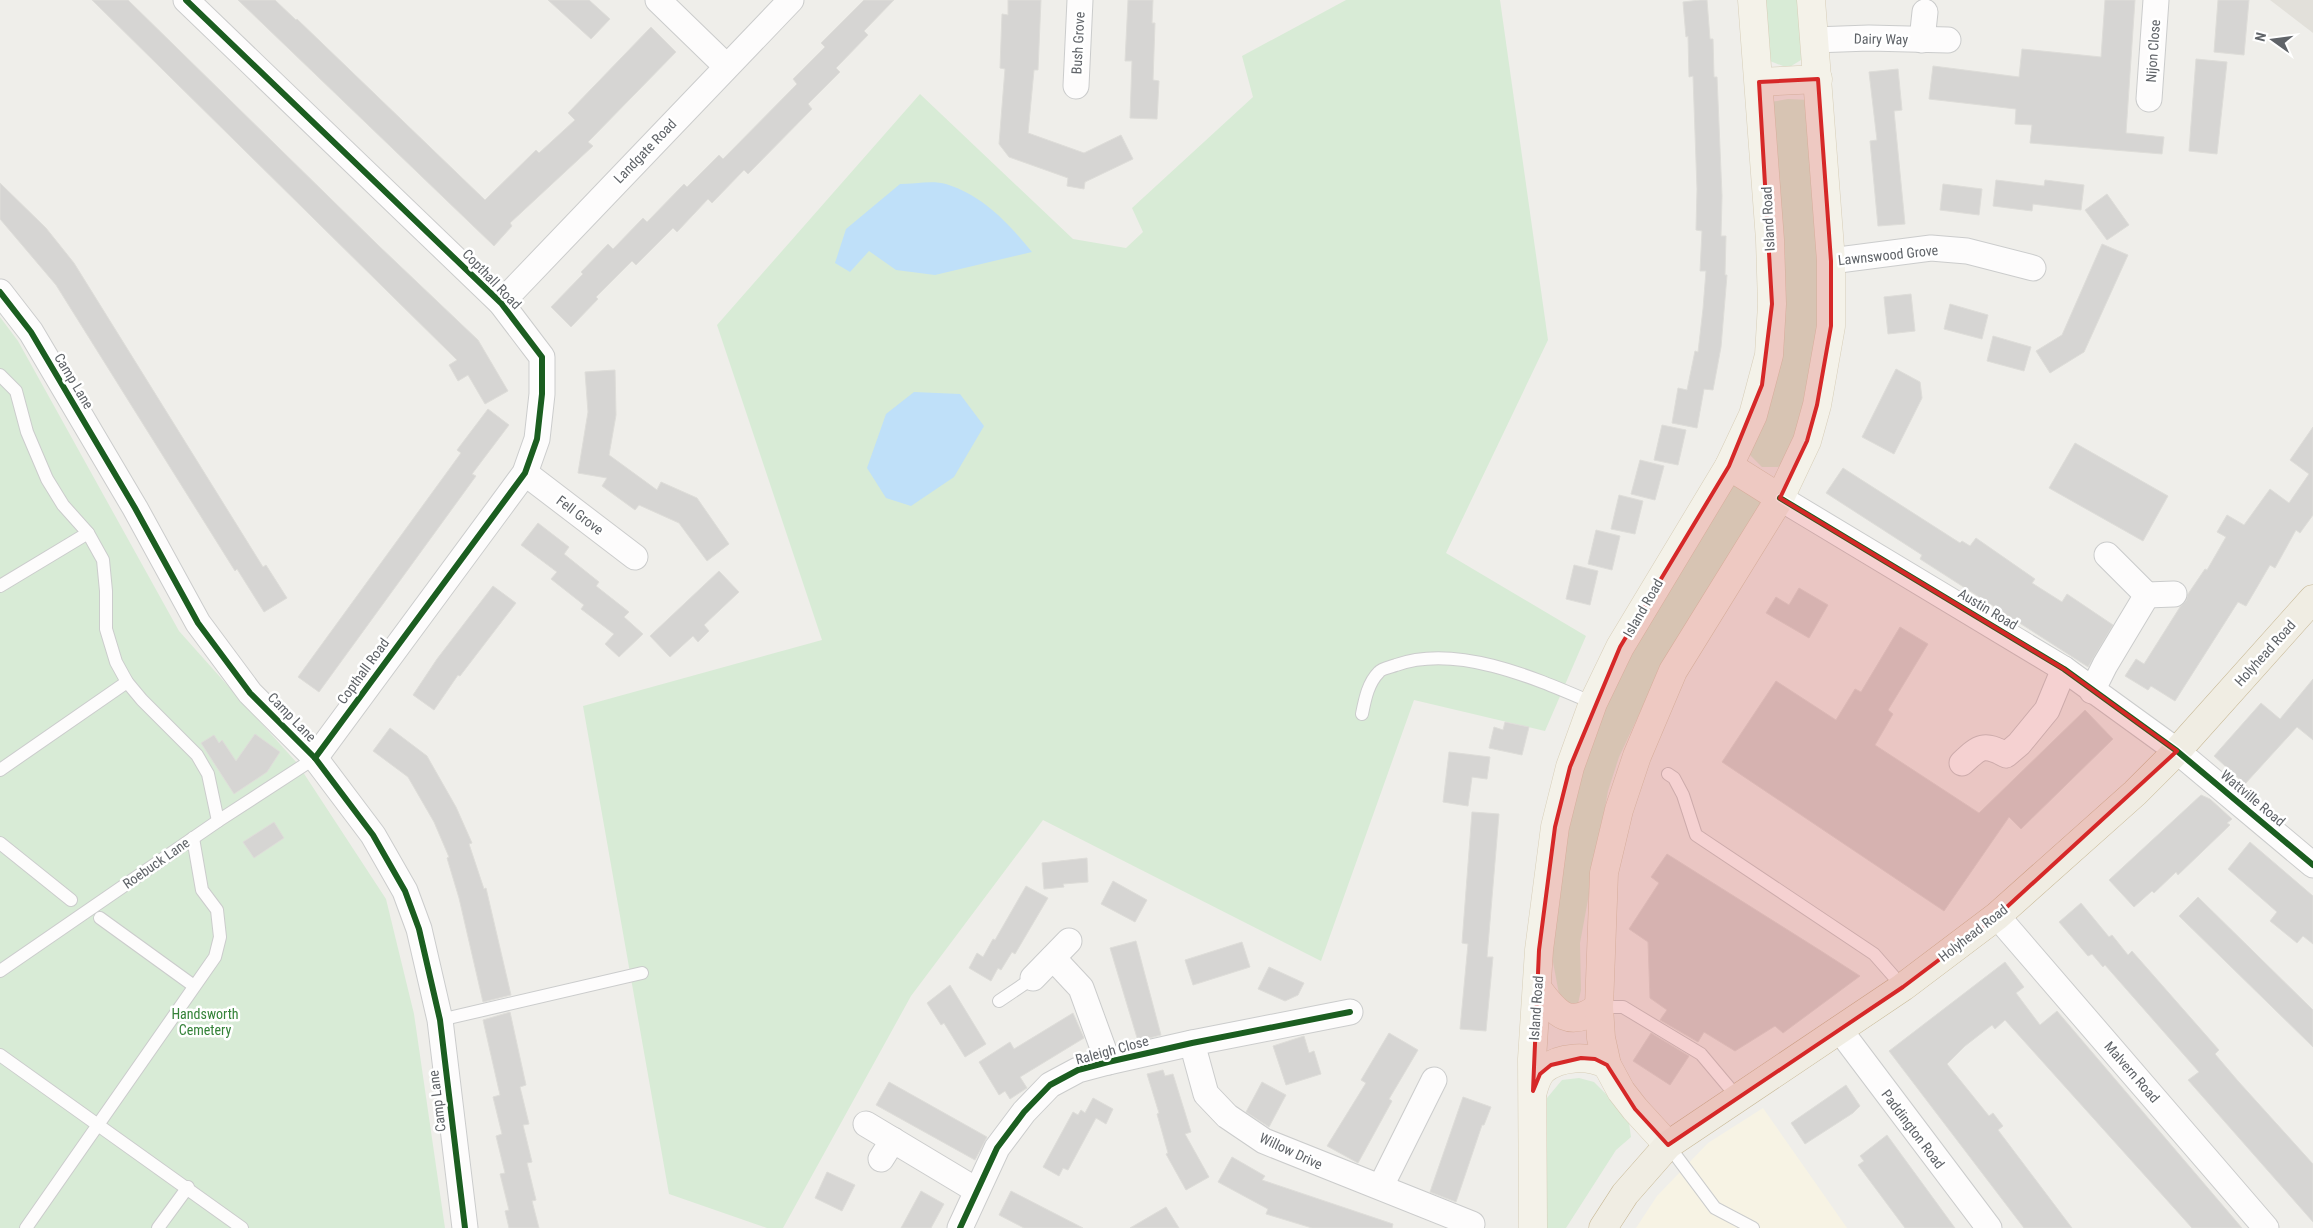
<svg xmlns="http://www.w3.org/2000/svg" width="2313" height="1228" font-family="'Roboto Condensed',sans-serif">
<rect width="100%" height="100%" fill="#efeeea"/>
<path fill="#f7f3e4" d="M 1763,1108 L 1847,1228 L 1636,1228 L 1657,1196 L 1708,1143 Z"/>
<path fill="#e2e0da" d="M 2270,0 L 2313,0 L 2313,33 Z"/>
<g fill="#d8ebd6">
<path d="M 1346,0 L 1500,0 L 1548,340 L 1446,553 L 1586,636 L 1545,731 L 1414,700 L 1321,961 L 1043,820 L 911,996 L 783,1228 L 767,1228 L 669,1194 L 583,706 L 822,640 L 717,325 L 920,94 L 1073,239 L 1126,248 L 1143,232 L 1132,208 L 1253,97 L 1242,56 Z"/>
<path d="M 1764,0 L 1799,0 L 1801,60 L 1788,68 L 1770,61 Z"/>
<path d="M 1788,99 L 1809,100 L 1822,323 L 1808,409 L 1787,463 L 1778,467 L 1762,467 L 1748,453 L 1761,420 L 1771,102 Z"/>
<path d="M 0,317 L 18,341 L 179,631 L 297,763 L 386,899 L 414,1014 L 445,1228 L 0,1228 Z"/>
<path d="M 1729,482 L 1762,501 L 1667,655 L 1619,757 L 1608,791 L 1580,943 L 1581,990 L 1578,1004 L 1563,1002 L 1559,994 L 1550,946 L 1564,820 L 1600,709 Z"/>
<path d="M 1579,1078 L 1594,1082 L 1607,1095 L 1629,1123 L 1631,1137 L 1616,1150 L 1566,1228 L 1547,1228 L 1547,1098 L 1562,1080 Z"/>
</g>
<g fill="#bfe0f9">
<path d="M 900,184 C 914,184 933,180 946,184 C 984,196 1008,223 1032,252 L 935,275 L 896,270 L 869,251 L 850,272 L 835,263 L 846,229 Z"/>
<path d="M 914,392 L 960,394 L 984,426 L 954,477 L 911,506 L 886,498 L 867,468 L 886,414 Z"/>
</g>
<g fill="#d6d5d3" stroke="#deddd9">
<path d="M 92,0 L 128,0 L 378,245 L 478,340 L 508,391 L 485,404 L 468,375 L 458,381 L 449,365 L 457,360 Z"/>
<path d="M 238,0 L 275,0 L 296,20 L 297,19 L 485,200 L 536,150 L 539,153 L 575,120 L 568,113 L 651,27 L 676,52 L 588,142 L 593,146 L 510,223 L 512,226 L 494,246 Z"/>
<path d="M 548,0 L 589,0 L 610,19 L 591,39 Z"/>
<path d="M 864,0 L 894,0 L 864,31 L 868,35 L 836,68 L 840,72 L 808,104 L 812,109 L 748,174 L 744,170 L 712,203 L 708,199 L 677,232 L 673,228 L 636,265 L 632,261 L 596,297 L 598,299 L 571,327 L 551,307 L 583,274 L 581,272 L 608,244 L 613,249 L 643,218 L 647,222 L 684,184 L 687,187 L 719,155 L 723,159 L 797,84 L 793,79 L 825,47 L 821,43 Z"/>
<path d="M 1008,0 L 1041,0 L 1038,70 L 1034,70 L 1028,133 L 1084,153 L 1121,135 L 1133,159 L 1085,182 L 1084,189 L 1067,186 L 1068,178 L 1009,157 L 999,144 L 1005,69 L 1000,68 L 1002,14 L 1008,15 Z"/>
<path d="M 1128,0 L 1153,0 L 1152,23 L 1155,23 L 1153,80 L 1159,81 L 1157,119 L 1130,118 L 1132,61 L 1125,61 Z"/>
<path d="M 1700,0 L 1707,0 L 1710,39 L 1713,39 L 1714,77 L 1717,77 L 1722,196 L 1721,236 L 1726,236 L 1725,275 L 1727,275 L 1721,347 L 1713,390 L 1704,389 L 1697,428 L 1672,423 L 1678,388 L 1687,390 L 1695,351 L 1698,352 L 1703,309 L 1706,271 L 1700,271 L 1702,231 L 1696,230 L 1697,189 L 1693,76 L 1689,77 L 1688,36 L 1686,37 L 1683,2 Z"/>
<path d="M 2105,0 L 2135,0 L 2126,133 L 2164,137 L 2162,154 L 2030,143 L 2032,125 L 2015,124 L 2016,109 L 1929,99 L 1933,66 L 2019,77 L 2022,49 L 2101,57 Z"/>
<path d="M 2218,0 L 2249,0 L 2244,55 L 2214,52 Z"/>
<path d="M 2196,59 L 2227,62 L 2217,154 L 2189,151 Z"/>
<path d="M 1898,69 L 1902,110 L 1894,111 L 1905,224 L 1878,226 L 1870,141 L 1877,140 L 1869,72 Z"/>
<path d="M 1996,180 L 2044,186 L 2045,180 L 2084,185 L 2081,210 L 2033,204 L 2032,211 L 1993,206 Z"/>
<path d="M 0,183 L 46,228 L 74,263 L 263,567 L 266,565 L 287,598 L 264,612 L 237,569 L 235,571 L 56,285 L 0,219 Z"/>
<path d="M 1943,184 L 1982,189 L 1979,215 L 1940,210 Z"/>
<path d="M 2107,194 L 2129,225 L 2107,240 L 2085,210 Z"/>
<path d="M 2102,244 L 2128,255 L 2084,352 L 2050,373 L 2036,351 L 2062,335 Z"/>
<path d="M 1911,294 L 1915,331 L 1888,334 L 1884,297 Z"/>
<path d="M 1950,304 L 1988,315 L 1982,339 L 1944,329 Z"/>
<path d="M 1993,336 L 2031,347 L 2024,371 L 1987,361 Z"/>
<path d="M 1896,369 L 1920,382 L 1922,398 L 1894,454 L 1862,437 Z"/>
<path d="M 615,370 L 616,415 L 609,455 L 657,490 L 661,482 L 697,498 L 729,544 L 707,561 L 679,523 L 639,505 L 635,510 L 602,486 L 607,478 L 578,473 L 588,412 L 585,372 Z"/>
<path d="M 488,409 L 509,425 L 472,474 L 476,476 L 319,692 L 298,677 L 461,453 L 457,450 Z"/>
<path d="M 1662,425 L 1686,430 L 1678,465 L 1654,460 Z"/>
<path d="M 2313,427 L 2313,515 L 2300,533 L 2296,530 L 2275,568 L 2270,565 L 2246,606 L 2238,602 L 2175,701 L 2151,686 L 2148,690 L 2125,676 L 2136,659 L 2144,664 L 2180,607 L 2186,601 L 2188,594 L 2205,569 L 2207,570 L 2226,537 L 2217,532 L 2227,515 L 2244,525 L 2270,489 L 2289,503 L 2309,474 L 2290,460 Z"/>
<path d="M 2075,443 L 2168,496 L 2143,541 L 2049,488 Z"/>
<path d="M 1640,460 L 1664,466 L 1655,500 L 1631,494 Z"/>
<path d="M 1843,468 L 1960,543 L 1962,541 L 1970,546 L 1976,538 L 2035,579 L 2032,583 L 2062,602 L 2067,594 L 2113,625 L 2088,667 L 1920,559 L 1922,555 L 1826,493 Z"/>
<path d="M 1619,495 L 1643,501 L 1635,534 L 1611,529 Z"/>
<path d="M 538,523 L 569,547 L 564,554 L 599,582 L 596,586 L 629,612 L 624,617 L 643,634 L 619,657 L 605,644 L 614,634 L 581,609 L 584,605 L 551,579 L 557,572 L 521,545 Z"/>
<path d="M 1596,530 L 1620,536 L 1612,570 L 1588,564 Z"/>
<path d="M 1574,565 L 1598,571 L 1590,605 L 1566,599 Z"/>
<path d="M 719,571 L 739,592 L 704,625 L 709,631 L 698,642 L 693,636 L 670,657 L 650,636 Z"/>
<path d="M 493,586 L 516,603 L 460,676 L 458,675 L 434,710 L 413,695 L 437,659 Z"/>
<path d="M 1799,588 L 1828,605 L 1809,638 L 1766,613 L 1776,597 L 1789,605 Z"/>
<path d="M 1900,627 L 1928,644 L 1888,710 L 1893,714 L 1875,745 L 1979,813 L 2085,710 L 2113,739 L 2021,829 L 2009,817 L 1944,911 L 1722,762 L 1776,681 L 1836,720 L 1855,689 L 1861,692 Z"/>
<path d="M 2313,679 L 2313,740 L 2297,727 L 2245,784 L 2214,756 L 2261,703 L 2280,719 Z"/>
<path d="M 1505,722 L 1529,727 L 1522,755 L 1489,748 L 1494,727 L 1503,730 Z"/>
<path d="M 390,728 L 427,756 L 456,807 L 472,843 L 469,844 L 484,889 L 486,888 L 511,995 L 483,1002 L 459,898 L 447,858 L 449,857 L 434,822 L 408,777 L 373,751 Z"/>
<path d="M 255,734 L 280,752 L 267,772 L 234,794 L 201,743 L 214,735 L 219,743 L 222,740 L 236,761 Z"/>
<path d="M 1449,752 L 1490,757 L 1487,779 L 1472,777 L 1468,806 L 1443,802 Z"/>
<path d="M 2201,795 L 2210,799 L 2232,819 L 2227,823 L 2230,825 L 2178,875 L 2176,872 L 2154,893 L 2152,891 L 2134,907 L 2109,880 Z"/>
<path d="M 1472,812 L 1499,814 L 1487,957 L 1493,957 L 1486,1031 L 1460,1029 L 1468,944 L 1462,943 Z"/>
<path d="M 274,822 L 284,838 L 254,858 L 243,842 Z"/>
<path d="M 2250,842 L 2313,896 L 2313,944 L 2303,936 L 2297,943 L 2270,921 L 2277,912 L 2228,869 Z"/>
<path d="M 1667,854 L 1818,949 L 1860,976 L 1783,1033 L 1775,1026 L 1735,1051 L 1704,1032 L 1698,1042 L 1660,1020 L 1667,1010 L 1650,998 L 1648,942 L 1629,929 L 1659,883 L 1651,877 Z"/>
<path d="M 1087,858 L 1088,882 L 1063,884 L 1064,887 L 1044,889 L 1042,863 Z"/>
<path d="M 1113,881 L 1147,900 L 1135,922 L 1101,904 Z"/>
<path d="M 1026,886 L 1048,898 L 1015,954 L 1012,952 L 1001,970 L 998,968 L 991,981 L 969,968 L 977,953 L 983,957 L 993,939 L 995,940 Z"/>
<path d="M 2198,897 L 2313,1010 L 2313,1047 L 2179,916 Z"/>
<path d="M 2081,903 L 2109,937 L 2112,935 L 2128,955 L 2132,951 L 2219,1050 L 2215,1054 L 2238,1081 L 2313,1164 L 2313,1222 L 2188,1080 L 2199,1072 L 2105,965 L 2103,967 L 2092,954 L 2088,956 L 2059,922 Z"/>
<path d="M 1136,941 L 1161,1035 L 1138,1041 L 1110,948 Z"/>
<path d="M 1242,942 L 1250,967 L 1193,985 L 1185,960 Z"/>
<path d="M 2005,962 L 2024,987 L 2016,993 L 2040,1025 L 2057,1011 L 2242,1228 L 2192,1228 L 2005,1020 L 1995,1029 L 1992,1025 L 1965,1046 L 1947,1064 L 1989,1116 L 1993,1113 L 2003,1126 L 1998,1130 L 2072,1228 L 2024,1228 L 1889,1051 Z"/>
<path d="M 1269,967 L 1304,983 L 1298,995 L 1285,1001 L 1258,989 Z"/>
<path d="M 950,985 L 986,1044 L 965,1057 L 944,1023 L 941,1025 L 927,1003 Z"/>
<path d="M 510,1012 L 526,1085 L 520,1087 L 529,1124 L 523,1125 L 532,1162 L 527,1163 L 536,1200 L 532,1201 L 539,1228 L 509,1228 L 505,1211 L 509,1210 L 500,1174 L 505,1173 L 496,1136 L 502,1134 L 493,1097 L 500,1095 L 483,1020 Z"/>
<path d="M 1073,1013 L 1084,1038 L 1020,1077 L 1027,1088 L 1010,1099 L 1005,1091 L 999,1095 L 979,1062 L 1010,1042 L 1014,1049 Z"/>
<path d="M 1389,1033 L 1418,1050 L 1389,1099 L 1392,1101 L 1358,1163 L 1327,1146 L 1366,1083 L 1361,1080 Z"/>
<path d="M 1651,1033 L 1689,1056 L 1670,1085 L 1633,1061 Z"/>
<path d="M 1304,1036 L 1309,1053 L 1314,1051 L 1321,1074 L 1286,1085 L 1273,1046 Z"/>
<path d="M 1163,1070 L 1165,1076 L 1173,1074 L 1191,1132 L 1185,1134 L 1209,1177 L 1186,1190 L 1166,1154 L 1168,1153 L 1157,1114 L 1159,1113 L 1147,1074 Z"/>
<path d="M 889,1082 L 987,1137 L 975,1160 L 876,1105 Z"/>
<path d="M 1262,1082 L 1286,1095 L 1269,1127 L 1246,1112 Z"/>
<path d="M 1846,1085 L 1860,1106 L 1853,1113 L 1805,1144 L 1791,1123 Z"/>
<path d="M 1463,1097 L 1491,1107 L 1484,1125 L 1482,1125 L 1456,1202 L 1430,1192 Z"/>
<path d="M 1093,1098 L 1113,1109 L 1106,1124 L 1096,1118 L 1068,1170 L 1063,1168 L 1059,1176 L 1043,1167 L 1073,1112 L 1078,1115 L 1081,1110 L 1085,1113 Z"/>
<path d="M 1887,1135 L 1955,1228 L 1905,1228 L 1858,1165 L 1864,1161 L 1860,1156 Z"/>
<path d="M 1232,1157 L 1265,1176 L 1262,1180 L 1393,1224 L 1392,1228 L 1312,1228 L 1266,1214 L 1268,1209 L 1218,1182 Z"/>
<path d="M 827,1172 L 855,1185 L 842,1211 L 815,1198 Z"/>
<path d="M 921,1191 L 944,1204 L 931,1228 L 901,1228 Z"/>
<path d="M 1011,1191 L 1083,1228 L 1024,1228 L 999,1215 Z"/>
<path d="M 1166,1207 L 1179,1228 L 1130,1228 Z"/>
</g>
<g fill="none" stroke-linecap="round" stroke-linejoin="round">
<g stroke="#cbcccc" stroke-width="14">
<g id="lane">
<path d="M 0,375 L 16,391 L 27,432 L 47,479 L 63,505 L 88,533 L 103,560 L 106,591 L 106,629 L 116,662 L 127,682 L 142,700 L 197,755 L 208,774 L 218,821"/>
<path d="M 0,586 L 88,533"/>
<path d="M 1362,714 C 1365,699 1368,683 1379,672 C 1382,668 1391,667 1396,665 C 1457,643 1537,679 1593,703"/>
<path d="M 0,770 L 127,682"/>
<path d="M 1668,774 L 1674,778 L 1683,795 L 1696,835 L 1874,954 L 1903,987"/>
<path d="M 0,843 L 71,900"/>
<path d="M 100,918 L 194,986"/>
<path d="M 0,971 L 218,821 L 315,758"/>
<path d="M 999,1001 L 1033,978"/>
<path d="M 1599,1007 L 1623,1007 L 1701,1054 L 1738,1098"/>
<path d="M 440,1020 L 642,973"/>
<path d="M 0,1055 L 242,1228"/>
<path d="M 1668,1145 L 1715,1208 L 1753,1228"/>
<path d="M 26,1228 L 215,957 L 220,937 L 217,910 L 202,890 L 193,838"/>
<path d="M 158,1228 L 188,1187"/>
</g>
</g>
<g stroke="#cbcccc" stroke-width="27">
<g id="street">
<path d="M 186,0 L 501,303 L 542,357 L 542,394 L 537,439 L 525,473 L 315,758"/>
<path d="M 658,0 L 726,66"/>
<path d="M 1814,40 L 1869,38 L 1948,40"/>
<path d="M 1922,40 L 1925,12"/>
<path d="M 1076,86 L 1080,0"/>
<path d="M 2149,99 L 2156,0"/>
<path d="M 1831,261 L 1931,248 L 1967,251 L 2033,268"/>
<path d="M 0,292 L 31,332 L 135,508 L 198,623 L 250,693 L 315,758 L 373,835 L 405,891 L 419,929 L 440,1020 L 465,1228"/>
<path d="M 501,303 L 791,0"/>
<path d="M 525,473 L 635,557"/>
<path d="M 1780,498 L 2064,669 L 2177,751 L 2313,865"/>
<path d="M 2107,555 L 2147,595 L 2174,594"/>
<path d="M 2092,691 L 2105,665 L 2147,595"/>
<path d="M 1962,763 C 1980,746 1984,743 2006,755 L 2019,744 L 2047,710 L 2064,669"/>
<path d="M 1997,916 L 2266,1228"/>
<path d="M 1053,958 L 1081,988 L 1108,1062"/>
<path d="M 1033,978 L 1069,941"/>
<path d="M 1839,1029 L 1989,1228"/>
<path d="M 1192,1043 L 1206,1094 L 1227,1116 L 1264,1141 L 1472,1224"/>
<path d="M 866,1124 L 976,1190"/>
<path d="M 881,1159 L 893,1140"/>
<path d="M 1381,1186 L 1434,1080"/>
<path d="M 960,1228 L 997,1148 L 1024,1112 L 1050,1085 L 1078,1070 L 1108,1062 L 1192,1043 L 1350,1012"/>
</g>
</g>
<g stroke="#d7ceb8" stroke-width="29">
<g id="primary">
<path d="M 1759,82 L 1818,79"/>
<path d="M 1729,466 L 1780,498"/>
<path d="M 1538,989 C 1557,1015 1570,1029 1599,1007"/>
<path d="M 1533,1091 C 1535,1084 1537,1076 1543,1070 C 1560,1056 1589,1055 1607,1065"/>
<path d="M 1668,1145 L 1635,1109 L 1621,1091 L 1607,1065 L 1601,1038 L 1599,1007 L 1604,873 L 1619,810 L 1637,756 L 1673,671 L 1780,498 L 1807,441 L 1817,405 L 1831,326 L 1831,261 L 1811,0"/>
<path d="M 1533,1228 L 1532,1059 L 1539,950 L 1555,827 L 1570,767 L 1593,703 L 1620,647 L 1729,466 L 1753,415 L 1769,355 L 1772,304 L 1770,240 L 1752,0"/>
</g>
</g>
<g stroke="#c8b996" stroke-width="29">
<path id="highway" d="M 1603,1228 L 1625,1194 L 1668,1145 L 1903,987 L 1997,916 L 2135,793 L 2177,751 L 2313,599"/>
</g>
<use href="#lane" stroke="#fdfcfc" stroke-width="12"/>
<use href="#street" stroke="#fdfcfc" stroke-width="25"/>
<use href="#primary" stroke="#f4f2e9" stroke-width="28"/>
<use href="#highway" stroke="#f0ede3" stroke-width="28"/>
<g stroke="#fff" stroke-width="9">
<g id="cycleway">
<path d="M 186,0 L 501,303 L 542,357 L 542,394 L 537,439 L 525,473 L 315,758"/>
<path d="M 0,292 L 31,332 L 135,508 L 198,623 L 250,693 L 315,758 L 373,835 L 405,891 L 419,929 L 440,1020 L 465,1228"/>
<path d="M 1780,498 L 2064,669 L 2177,751 L 2313,865"/>
<path d="M 960,1228 L 997,1148 L 1024,1112 L 1050,1085 L 1078,1070 L 1108,1062 L 1192,1043 L 1350,1012"/>
</g>
</g>
<use href="#cycleway" stroke="#1b5e20" stroke-width="6"/>
</g>
<path fill="#d62828" fill-opacity="0.2" stroke="#d62828" stroke-width="4" stroke-linejoin="round" d="M 1818,79 L 1831,261 L 1831,326 L 1817,405 L 1807,441 L 1780,498 L 2064,669 L 2177,751 L 1997,916 L 1903,987 L 1668,1145 L 1635,1109 L 1607,1065 L 1595,1059 L 1581,1058 L 1551,1065 L 1540,1074 L 1533,1091 L 1539,950 L 1555,827 L 1570,767 L 1620,647 L 1729,466 L 1762,385 L 1772,304 L 1759,82 Z"/>
<g text-anchor="middle" dominant-baseline="central" stroke-width="5" stroke-linejoin="round" paint-order="stroke">
<g font-size="14" fill="#5f6368" stroke="#fff">
<text transform="translate(1881 39) rotate(1)">Dairy Way</text>
<text transform="translate(1078 43) rotate(-87)">Bush Grove</text>
<text transform="translate(2153 51) rotate(-86)">Nijon Close</text>
<text transform="translate(645 151) rotate(-46)">Landgate Road</text>
<text transform="translate(1768 219) rotate(-93)">Island Road</text>
<text transform="translate(1888 255) rotate(-6)">Lawnswood Grove</text>
<text transform="translate(492 279) rotate(46)">Copthall Road</text>
<text transform="translate(74 381) rotate(59)">Camp Lane</text>
<text transform="translate(580 515) rotate(37)">Fell Grove</text>
<text transform="translate(1643 608) rotate(-60)">Island Road</text>
<text transform="translate(1988 609) rotate(31)">Austin Road</text>
<text transform="translate(2265 653) rotate(-48)">Holyhead Road</text>
<text transform="translate(363 671) rotate(-54)">Copthall Road</text>
<text transform="translate(292 717) rotate(46)">Camp Lane</text>
<text transform="translate(2253 798) rotate(40)">Wattville Road</text>
<text transform="translate(156 863) rotate(-35)">Roebuck Lane</text>
<text transform="translate(1973 933) rotate(-38)">Holyhead Road</text>
<text transform="translate(1536 1008) rotate(-86)">Island Road</text>
<text transform="translate(1112 1050) rotate(-15)">Raleigh Close</text>
<text transform="translate(2132 1072) rotate(49)">Malvern Road</text>
<text transform="translate(437 1101) rotate(-97)">Camp Lane</text>
<text transform="translate(1913 1129) rotate(53)">Paddington Road</text>
<text transform="translate(1291 1151) rotate(25)">Willow Drive</text>
</g>
<g font-size="14" fill="#348238" stroke="#fff">
<text x="205" y="1014">Handsworth<tspan x="205" dy="16">Cemetery</tspan></text>
</g>
</g>
<g transform="translate(2273 40) rotate(284)" stroke="#ffffff" stroke-width="4" paint-order="stroke">
<path d="M0-4L9 19L0 12L-9 19Z" fill="#5f6368"/>
<text y="-8" font-size="14" font-weight="bold" text-anchor="middle" fill="#5f6368">N</text>
</g>
</svg>
